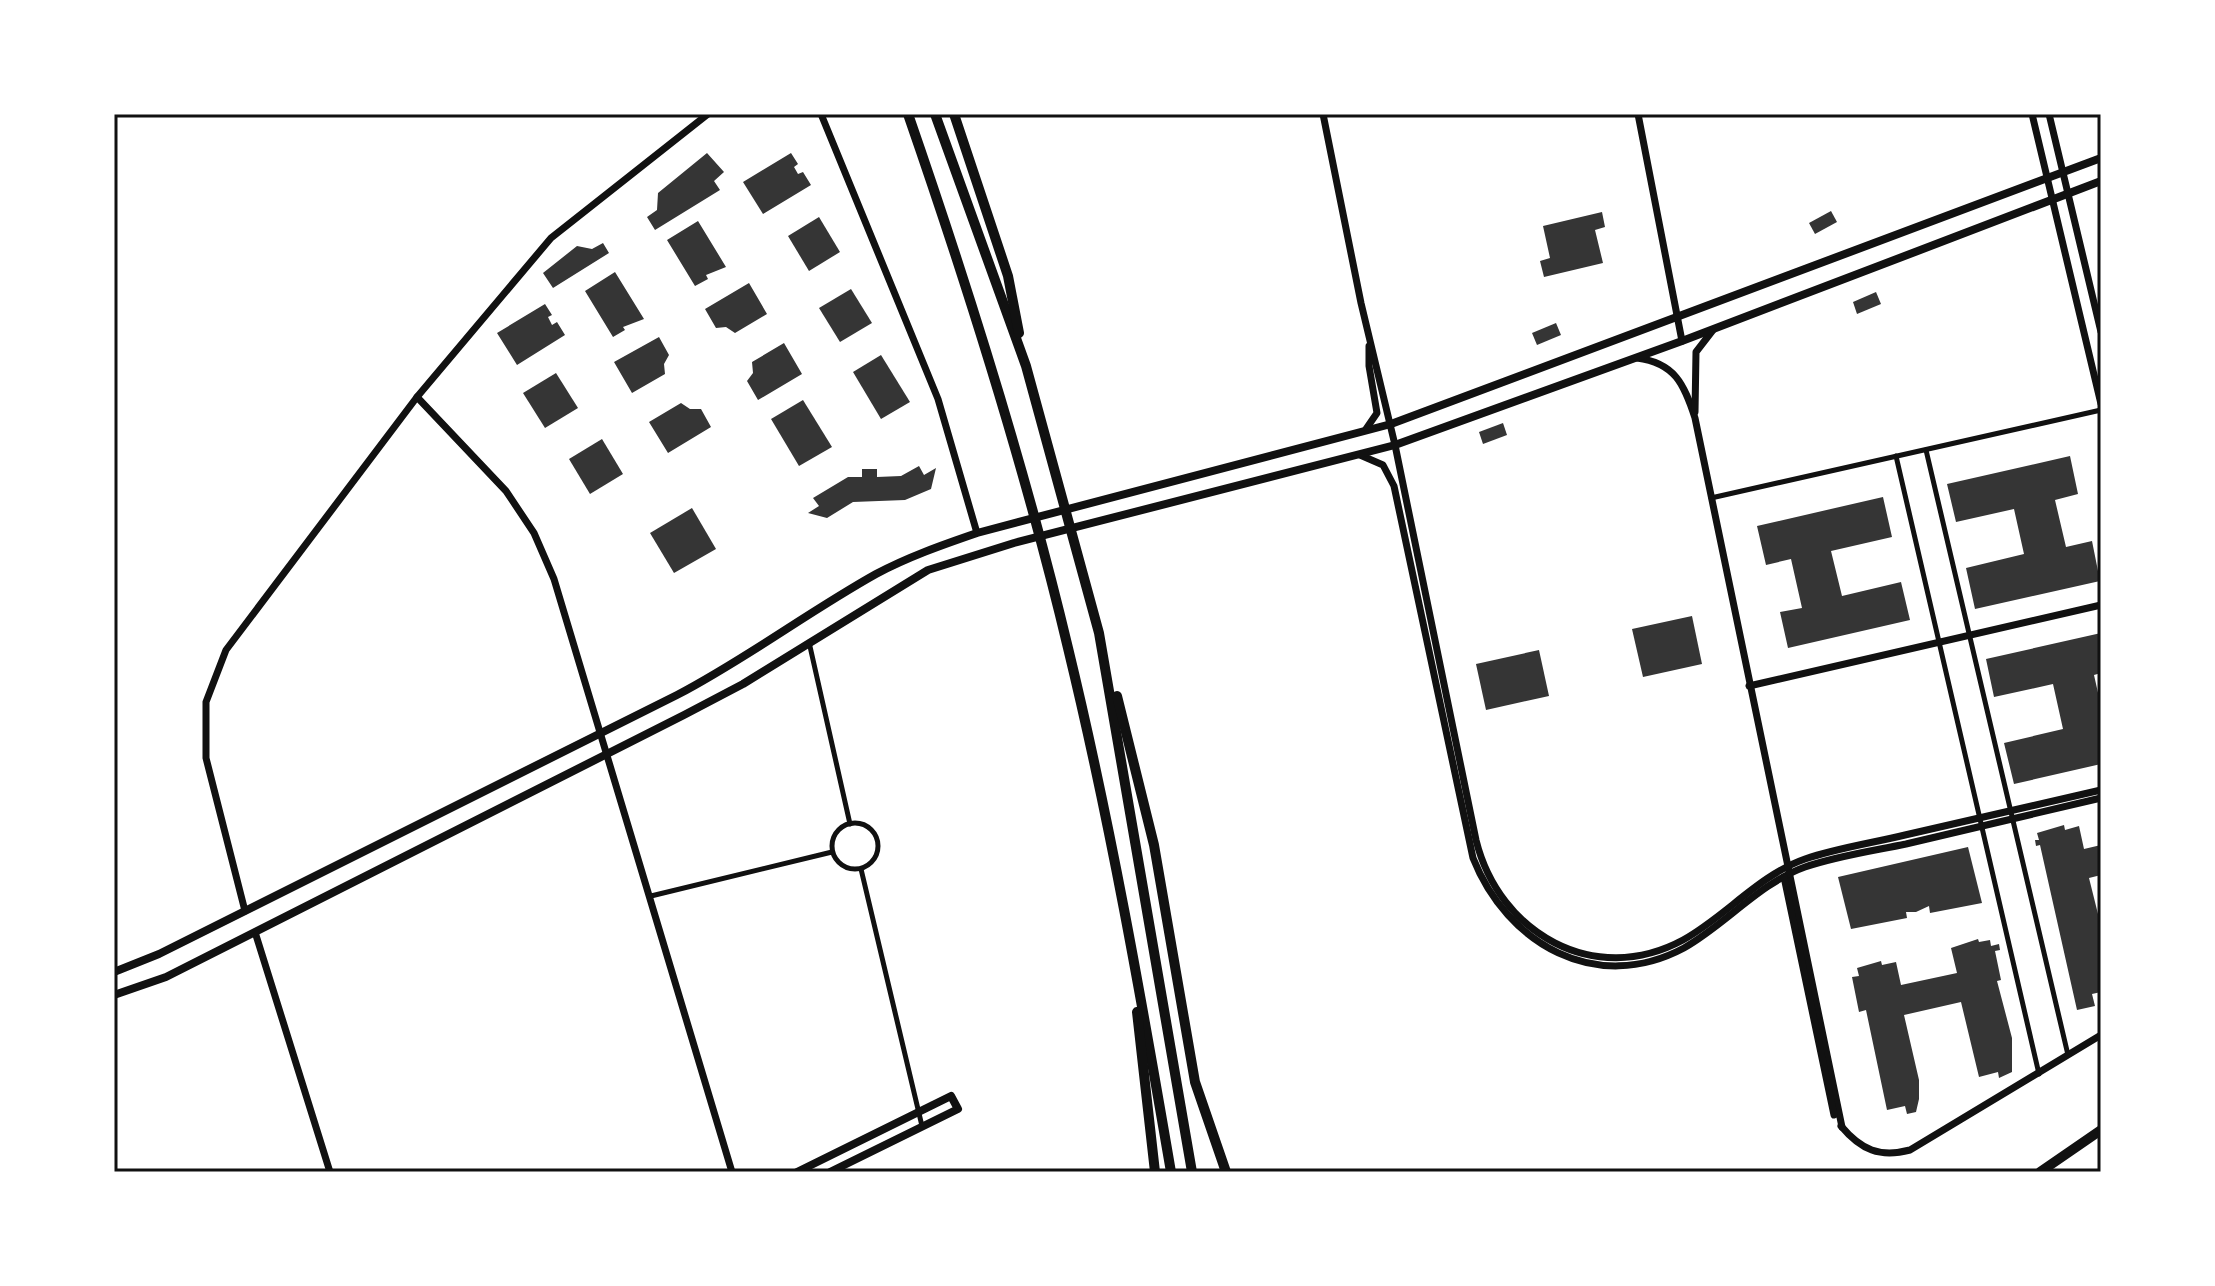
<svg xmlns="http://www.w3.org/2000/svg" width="2215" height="1286" font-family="'Asap Condensed',sans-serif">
<rect width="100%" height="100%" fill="#fff"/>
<g fill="#353535">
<path d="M 707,153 L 724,172 L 714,181 L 720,190 L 655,230 L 647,217 L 657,210 L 658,193 Z"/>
<path d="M 791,153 L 798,164 L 794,167 L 798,174 L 803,172 L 811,185 L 763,214 L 743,182 Z"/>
<path d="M 1831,211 L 1837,222 L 1815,234 L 1809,223 Z"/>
<path d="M 1602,212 L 1605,227 L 1595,230 L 1603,263 L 1544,277 L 1540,261 L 1550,258 L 1543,226 Z"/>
<path d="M 819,217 L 840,252 L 809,271 L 788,236 Z"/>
<path d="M 698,221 L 726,267 L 706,275 L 708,279 L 695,286 L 667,240 Z"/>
<path d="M 603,243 L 609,253 L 553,288 L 543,273 L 577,246 L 592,249 Z"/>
<path d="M 615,272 L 644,319 L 623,327 L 625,330 L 613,337 L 585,291 Z"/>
<path d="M 749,283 L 767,314 L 735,333 L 726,327 L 716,328 L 705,309 Z"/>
<path d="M 851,289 L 872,323 L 840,342 L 819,308 Z"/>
<path d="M 1876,292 L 1881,304 L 1857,314 L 1853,302 Z"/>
<path d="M 545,304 L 552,315 L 548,317 L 552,325 L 557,322 L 565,335 L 517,365 L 497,333 Z"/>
<path d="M 1556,323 L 1561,335 L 1537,345 L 1532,333 Z"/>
<path d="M 659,337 L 669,355 L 664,364 L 665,374 L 632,393 L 614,362 Z"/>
<path d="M 784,343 L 802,374 L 758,400 L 747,381 L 753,373 L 752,362 Z"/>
<path d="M 881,355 L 910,402 L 881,419 L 853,372 Z"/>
<path d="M 556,373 L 578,408 L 545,428 L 523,393 Z"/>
<path d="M 803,400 L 832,447 L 799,466 L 771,419 Z"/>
<path d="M 681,403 L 690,409 L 701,409 L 711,427 L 668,453 L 649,422 Z"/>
<path d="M 1503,423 L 1507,435 L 1483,444 L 1479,432 Z"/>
<path d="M 602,439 L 623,474 L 590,494 L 569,459 Z"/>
<path d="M 2070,456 L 2078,494 L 2055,500 L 2066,547 L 2092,541 L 2100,581 L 1975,609 L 1966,568 L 2024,554 L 2014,509 L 1956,522 L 1947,484 Z"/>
<path d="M 919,466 L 924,475 L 936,468 L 931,489 L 905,500 L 853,502 L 827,518 L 808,513 L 819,506 L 813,498 L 848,477 L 862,477 L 862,469 L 877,469 L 877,477 L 901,476 Z"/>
<path d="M 1883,497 L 1892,537 L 1831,551 L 1842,596 L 1901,582 L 1910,620 L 1788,648 L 1780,612 L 1802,608 L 1791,559 L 1766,565 L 1757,526 Z"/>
<path d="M 692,508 L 716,549 L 674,573 L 650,533 Z"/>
<path d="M 1692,616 L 1702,664 L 1643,677 L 1632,629 Z"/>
<path d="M 2101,633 L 2101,673 L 2094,675 L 2101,706 L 2101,764 L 2014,784 L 2004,743 L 2063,729 L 2053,684 L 1994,697 L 1986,659 Z"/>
<path d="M 1539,650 L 1549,696 L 1486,710 L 1476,664 Z"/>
<path d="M 2064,825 L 2065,830 L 2079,826 L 2084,849 L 2101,845 L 2101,875 L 2089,878 L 2101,926 L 2101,992 L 2092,994 L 2095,1006 L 2077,1010 L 2040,845 L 2036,846 L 2035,840 L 2039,840 L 2037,833 Z"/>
<path d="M 1968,847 L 1982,903 L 1930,913 L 1929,906 L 1916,912 L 1906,912 L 1907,918 L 1851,929 L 1838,877 Z"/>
<path d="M 1978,939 L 1979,942 L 1990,940 L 1991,946 L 1999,944 L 2000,950 L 1995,951 L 2001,980 L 1997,981 L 2012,1038 L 2012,1072 L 1999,1078 L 1998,1072 L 1979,1077 L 1961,1002 L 1904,1015 L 1919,1080 L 1919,1099 L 1916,1112 L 1907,1114 L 1905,1106 L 1887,1110 L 1866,1010 L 1859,1012 L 1852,977 L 1859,976 L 1857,968 L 1881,961 L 1882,965 L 1896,962 L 1901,985 L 1957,973 L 1951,948 Z"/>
</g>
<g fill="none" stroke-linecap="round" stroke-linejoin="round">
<g stroke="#111" stroke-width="5">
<path d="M 1926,450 L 2068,1055"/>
<path d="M 1896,456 L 2039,1074"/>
<path d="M 1711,498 L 2101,410"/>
<path d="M 809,642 L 850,824"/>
<circle cx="855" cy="846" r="23"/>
<path d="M 861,869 L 922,1126"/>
<path d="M 651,896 L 832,852"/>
</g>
<g stroke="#111" stroke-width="7">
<path d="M 821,114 L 938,399 L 977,533"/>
<path d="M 1323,114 L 1361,303 L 1395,445 L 1476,840 C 1499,933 1594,988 1683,940 C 1725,917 1759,875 1805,859 C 1837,848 1872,843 1905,835 C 1970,820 2036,805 2101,790"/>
<path d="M 1638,114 L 1682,341"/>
<path d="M 2032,114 L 2101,404"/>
<path d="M 2049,114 L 2101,332"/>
<path d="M 1637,358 C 1675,363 1684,384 1695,418 L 1842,1127"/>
<path d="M 417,397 L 506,491 L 534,533 L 554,579 L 732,1172"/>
<path d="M 1695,412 L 1696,352 L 1713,330"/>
<path d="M 1366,429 L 1377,413 L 1369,366 L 1369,346"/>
<path d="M 1360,455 L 1383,465 L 1394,486 L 1473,858 C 1507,944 1596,995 1684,948 C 1725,925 1760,883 1805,867 C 1837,856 1872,851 1906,844 C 1971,829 2036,813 2101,798"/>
<path d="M 1749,686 L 2101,605"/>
<path d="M 1784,877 L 1834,1115"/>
<path d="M 245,911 L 206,758 L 206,702 L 226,650 L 417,397 L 551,238 L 708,114"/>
<path d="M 255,932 L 330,1172"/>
<path d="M 1841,1126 C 1861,1150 1880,1158 1910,1150 L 2101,1035"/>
</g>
<g stroke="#111" stroke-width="8">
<path d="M 114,972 L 159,954 L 677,695 C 746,659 808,612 876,574 C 908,557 942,545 977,533 L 1391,424 L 2101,158"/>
<path d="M 114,995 L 166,977 L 684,715 L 743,684 L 928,570 L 1014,543 L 1395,445 L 1682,341 L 2101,181"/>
<path d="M 797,1172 L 951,1096 L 958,1109 L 830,1172"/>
</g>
<g stroke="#111" stroke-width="10">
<path d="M 908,114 C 969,290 1025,467 1068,648 C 1110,821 1141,997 1171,1172"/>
<path d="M 935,114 L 1026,366 L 1099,633 L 1192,1172"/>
<path d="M 954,114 L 1008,276 L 1019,333"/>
<path d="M 1117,696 L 1154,845 L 1195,1082 L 1226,1172"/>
<path d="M 1137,1012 L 1155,1172"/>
<path d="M 2040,1172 L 2101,1130"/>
</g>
</g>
<rect width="2215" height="1286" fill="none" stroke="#ffffff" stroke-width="232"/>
<rect x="116" y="116" width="1983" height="1054" fill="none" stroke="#111" stroke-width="3"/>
</svg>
